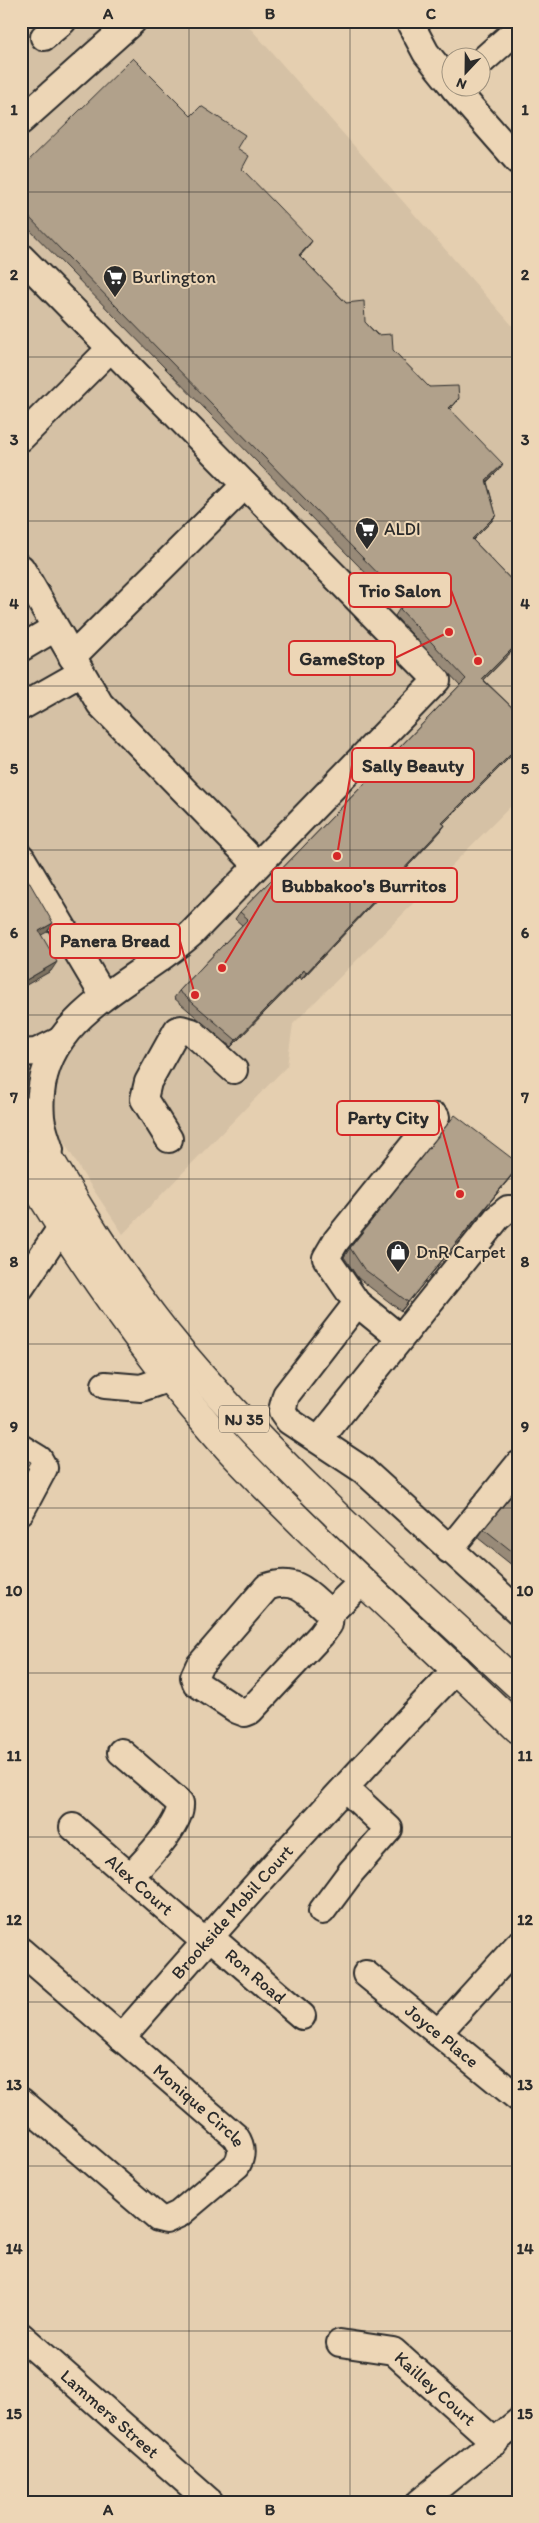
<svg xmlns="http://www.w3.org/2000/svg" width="539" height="2523" font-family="Itim,sans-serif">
<rect width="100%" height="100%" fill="#e5cfb0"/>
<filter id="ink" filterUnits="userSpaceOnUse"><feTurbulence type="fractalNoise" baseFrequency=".02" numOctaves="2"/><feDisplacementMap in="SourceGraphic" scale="10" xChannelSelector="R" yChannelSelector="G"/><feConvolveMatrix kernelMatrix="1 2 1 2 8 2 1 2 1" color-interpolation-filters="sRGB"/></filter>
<g filter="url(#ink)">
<path fill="#d5c1a5" d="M 21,21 L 244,21 L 518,332 L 518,799 L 293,1024 L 287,1066 L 123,1234 L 83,1174 L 21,1069 Z"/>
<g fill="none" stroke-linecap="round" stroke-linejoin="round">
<g stroke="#2b2b2b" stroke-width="30">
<g id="minor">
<path d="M 409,21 L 426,53 L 452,85"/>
<path d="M 44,37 L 63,21"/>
<path d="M 482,61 L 518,29"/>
<path d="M 454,88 L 518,161"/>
<path d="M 21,121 L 133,21"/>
<path d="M 21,257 L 437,680 L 191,934 C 130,988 32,1018 41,1117 C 42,1128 47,1140 50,1150"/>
<path d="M 21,438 L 111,348"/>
<path d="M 21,568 L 100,704 L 257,865"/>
<path d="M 21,648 L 55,628"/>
<path d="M 72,657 L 245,485"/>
<path d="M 21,707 L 81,673"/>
<path d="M 21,857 L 103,995"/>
<path d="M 21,1053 L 36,1052 L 59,1041"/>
<path d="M 169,1139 L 144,1099 L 148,1082 L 177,1030 L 181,1029 L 192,1032 L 234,1070"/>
<path d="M 21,1287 L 61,1228"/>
<path d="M 357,1303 L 286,1395 L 282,1411 L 289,1421 L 363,1470 L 518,1611"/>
<path d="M 400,1338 L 357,1303 L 326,1258 L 336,1241 L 436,1117"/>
<path d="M 105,1385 L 141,1388 L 170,1378"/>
<path d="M 319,1440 L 497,1218 L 508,1209 L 518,1209"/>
<path d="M 21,1448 L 39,1459 L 44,1468 L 21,1511"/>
<path d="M 449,1550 L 518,1465"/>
<path d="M 330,1613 C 309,1595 298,1576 267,1587 L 199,1666 L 194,1677 L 196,1683 L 237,1710 L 245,1713 L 250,1711 L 321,1635 L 329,1624 L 330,1613 L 363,1581"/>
<path d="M 121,1752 L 180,1803 C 182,1825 144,1861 130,1877"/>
<path id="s1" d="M 73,1827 L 205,1942"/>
<path d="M 322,1911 L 351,1872 L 389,1829 L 345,1788"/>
<path id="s2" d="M 210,1937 L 302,2016"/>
<path id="s3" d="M 21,1951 L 235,2136 C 242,2146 243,2154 237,2165 L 179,2214 L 166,2220 L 158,2218 L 21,2101"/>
<path id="s4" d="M 366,1974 L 518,2098"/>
<path d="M 438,2033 L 518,1945"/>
<path id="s5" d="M 121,2038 C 230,1913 341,1788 457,1669"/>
<path id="s6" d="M 21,2336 L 210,2502"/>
<path id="s7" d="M 340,2343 L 393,2351 L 495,2442"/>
<path d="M 420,2502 L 518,2422"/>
</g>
</g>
<g stroke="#2b2b2b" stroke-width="31">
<g id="highway">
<path d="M 21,1110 C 70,1195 119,1278 182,1353 C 284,1473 403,1578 518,1685"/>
<path d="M 21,1162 C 82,1264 151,1363 231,1451 C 322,1548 423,1636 518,1729"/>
</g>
</g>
<use href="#minor" stroke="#edd6b6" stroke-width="26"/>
<use href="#highway" stroke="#edd6b6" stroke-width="28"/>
</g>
<g fill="#988a78" stroke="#2b2b2b">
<path d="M 191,116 L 237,148 L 242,169 L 307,248 L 300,256 L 429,387 L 459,398 L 454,405 L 450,409 L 498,471 L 487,482 L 496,515 L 491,522 L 473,540 L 518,587 L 518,645 L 484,680 L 518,713 L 518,749 L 443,824 L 445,825 L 440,832 L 301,980 L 299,977 L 231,1047 L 174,998 L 179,991 L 242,925 L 235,919 L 240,912 L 460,685 L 395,616 L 400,608 L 21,221 L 21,168 Z"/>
<path d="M 513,1174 L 401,1311 L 358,1278 L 344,1257 L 350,1248 Z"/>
<path d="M 518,1488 L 518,1570 L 478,1538 L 484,1529 Z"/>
</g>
<g fill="#7c7161" stroke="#2b2b2b">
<path d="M 312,241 L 307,248 L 294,262 L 299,255 Z"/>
<path d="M 459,398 L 454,405 L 444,415 L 449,408 Z"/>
<path d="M 503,464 L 498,471 L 481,487 L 486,480 Z"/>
<path d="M 496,515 L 491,522 L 467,546 L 472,539 Z"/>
<path d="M 518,643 L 518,645 L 478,686 L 482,679 Z"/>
<path d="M 518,747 L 518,749 L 437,830 L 442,823 Z"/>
<path d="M 445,825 L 440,832 L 301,980 L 306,973 Z"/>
<path d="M 53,923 L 47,932 L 32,940 L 39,931 Z"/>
<path d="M 57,962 L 51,971 L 21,988 L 21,983 Z"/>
<path d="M 304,970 L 299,977 L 231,1047 L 236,1040 Z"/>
<path d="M 518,1167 L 513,1174 L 401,1311 L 408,1302 Z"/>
</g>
<g fill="#b1a18b" stroke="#2b2b2b">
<path d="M 133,58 L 191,116 L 201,106 L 245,135 L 237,148 L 249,156 L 242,169 L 312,241 L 299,255 L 346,303 L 364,301 L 365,322 L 377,335 L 392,334 L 393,350 L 429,387 L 458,386 L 459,398 L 449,408 L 503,464 L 486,480 L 496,515 L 472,539 L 518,587 L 518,643 L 482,679 L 518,713 L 518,747 L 442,823 L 445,825 L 306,973 L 304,970 L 236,1040 L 179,991 L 248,919 L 240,912 L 466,679 L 400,609 L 406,602 L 21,209 L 21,168 Z"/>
<path d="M 28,880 L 53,923 L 39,931 L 57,962 L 21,983 L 21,884 Z"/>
<path d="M 455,1115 L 518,1163 L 518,1167 L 408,1302 L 364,1269 L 350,1248 Z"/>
<path d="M 21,1457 L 31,1462 L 21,1480 Z"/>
<path d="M 518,1488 L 518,1556 L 484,1529 Z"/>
</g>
</g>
<path fill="none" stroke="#2b2b2b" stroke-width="1" stroke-opacity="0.55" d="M 189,21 L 189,2502M 350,21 L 350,2502M 21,192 L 518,192M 21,357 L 518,357M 21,521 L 518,521M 21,686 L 518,686M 21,850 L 518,850M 21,1015 L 518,1015M 21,1179 L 518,1179M 21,1344 L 518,1344M 21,1508 L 518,1508M 21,1673 L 518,1673M 21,1837 L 518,1837M 21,2002 L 518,2002M 21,2166 L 518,2166M 21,2331 L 518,2331"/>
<defs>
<g id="supermarket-pin" transform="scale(1.25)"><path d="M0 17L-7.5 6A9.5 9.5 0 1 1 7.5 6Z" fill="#2b2b2b" stroke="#edd6b6"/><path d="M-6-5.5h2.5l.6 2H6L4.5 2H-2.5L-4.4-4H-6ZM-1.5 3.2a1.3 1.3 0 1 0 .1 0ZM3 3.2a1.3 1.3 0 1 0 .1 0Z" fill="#fff"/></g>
<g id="shop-pin" transform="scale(1.25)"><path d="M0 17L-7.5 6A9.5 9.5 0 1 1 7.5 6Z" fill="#2b2b2b" stroke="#edd6b6"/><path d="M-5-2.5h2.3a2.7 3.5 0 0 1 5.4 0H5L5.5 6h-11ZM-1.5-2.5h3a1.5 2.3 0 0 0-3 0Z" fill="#fff"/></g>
</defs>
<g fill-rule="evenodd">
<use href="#supermarket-pin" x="115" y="277"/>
<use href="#supermarket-pin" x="367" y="529"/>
<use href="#shop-pin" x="398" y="1252"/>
</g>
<g text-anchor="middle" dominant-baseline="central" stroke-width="4" stroke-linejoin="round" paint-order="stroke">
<rect fill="#edd6b6" stroke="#655e55" stroke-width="1" x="219" y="1405.5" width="50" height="27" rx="4"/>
<g font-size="16" font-weight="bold" fill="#2b2b2b">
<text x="244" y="1419">NJ 35</text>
</g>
<g font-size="18" fill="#2b2b2b" stroke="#edd6b6" text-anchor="start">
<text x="132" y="277">Burlington</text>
<text x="384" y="529">ALDI</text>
<text x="416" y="1252">DnR Carpet</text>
</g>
<g font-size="18" fill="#2b2b2b" stroke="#edd6b6">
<text stroke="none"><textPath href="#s1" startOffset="88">Alex Court</textPath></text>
<text stroke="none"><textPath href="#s5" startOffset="168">Brookside Mobil Court</textPath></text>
<text stroke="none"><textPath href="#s2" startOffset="60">Ron Road</textPath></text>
<text stroke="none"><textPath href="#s4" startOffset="98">Joyce Place</textPath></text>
<text stroke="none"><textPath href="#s3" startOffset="236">Monique Circle</textPath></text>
<text stroke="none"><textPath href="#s7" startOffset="110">Kailley Court</textPath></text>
<text stroke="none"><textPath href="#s6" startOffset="118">Lammers Street</textPath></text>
</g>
</g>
<path fill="none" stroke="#d62828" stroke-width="2" d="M478 661L451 590M449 632L395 658M337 856L352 765M222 968L272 885M195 995L180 941M460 1194L439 1118"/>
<g fill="#d62828" stroke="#edd6b6" stroke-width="2">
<circle cx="478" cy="661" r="5"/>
<circle cx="449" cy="632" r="5"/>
<circle cx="337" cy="856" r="5"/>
<circle cx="222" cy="968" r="5"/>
<circle cx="195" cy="995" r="5"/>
<circle cx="460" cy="1194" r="5"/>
</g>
<g fill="#edd6b6" stroke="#d62828" stroke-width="2">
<rect x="349" y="573" width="102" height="34" rx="5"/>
<rect x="289" y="641" width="106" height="34" rx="5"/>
<rect x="352" y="748" width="122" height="34" rx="5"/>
<rect x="272" y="868" width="185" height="34" rx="5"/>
<rect x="50" y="924" width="130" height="34" rx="5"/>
<rect x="337" y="1101" width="102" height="34" rx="5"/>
</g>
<g font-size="19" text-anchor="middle" font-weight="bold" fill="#2b2b2b">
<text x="400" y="597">Trio Salon</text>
<text x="342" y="665">GameStop</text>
<text x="413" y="772">Sally Beauty</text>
<text x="364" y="892">Bubbakoo's Burritos</text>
<text x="115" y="947">Panera Bread</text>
<text x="388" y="1124">Party City</text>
</g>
<rect width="539" height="2523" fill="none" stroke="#edd6b6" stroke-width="55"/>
<g transform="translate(466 72) rotate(202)"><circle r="24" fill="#edd6b6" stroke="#9f927e"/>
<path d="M0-4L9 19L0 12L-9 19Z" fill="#2b2b2b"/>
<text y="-8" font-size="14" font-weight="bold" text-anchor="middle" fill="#2b2b2b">N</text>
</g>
<rect x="28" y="28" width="484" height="2468" fill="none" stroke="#2b2b2b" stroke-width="2"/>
<g font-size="16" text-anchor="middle" font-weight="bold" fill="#2b2b2b">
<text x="108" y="19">A</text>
<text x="270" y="19">B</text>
<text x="431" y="19">C</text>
<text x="14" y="115">1</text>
<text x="525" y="115">1</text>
<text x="14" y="280">2</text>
<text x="525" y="280">2</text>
<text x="14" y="445">3</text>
<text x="525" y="445">3</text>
<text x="14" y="609">4</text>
<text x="525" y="609">4</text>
<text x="14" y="774">5</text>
<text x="525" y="774">5</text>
<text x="14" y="938">6</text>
<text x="525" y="938">6</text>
<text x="14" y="1103">7</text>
<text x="525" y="1103">7</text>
<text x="14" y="1267">8</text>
<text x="525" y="1267">8</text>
<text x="14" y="1432">9</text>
<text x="525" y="1432">9</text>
<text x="14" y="1596">10</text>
<text x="525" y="1596">10</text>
<text x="14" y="1761">11</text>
<text x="525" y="1761">11</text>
<text x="14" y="1925">12</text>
<text x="525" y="1925">12</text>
<text x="14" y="2090">13</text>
<text x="525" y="2090">13</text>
<text x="14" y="2254">14</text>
<text x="525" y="2254">14</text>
<text x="14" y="2419">15</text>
<text x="525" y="2419">15</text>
<text x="108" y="2515">A</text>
<text x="270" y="2515">B</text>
<text x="431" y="2515">C</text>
</g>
</svg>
